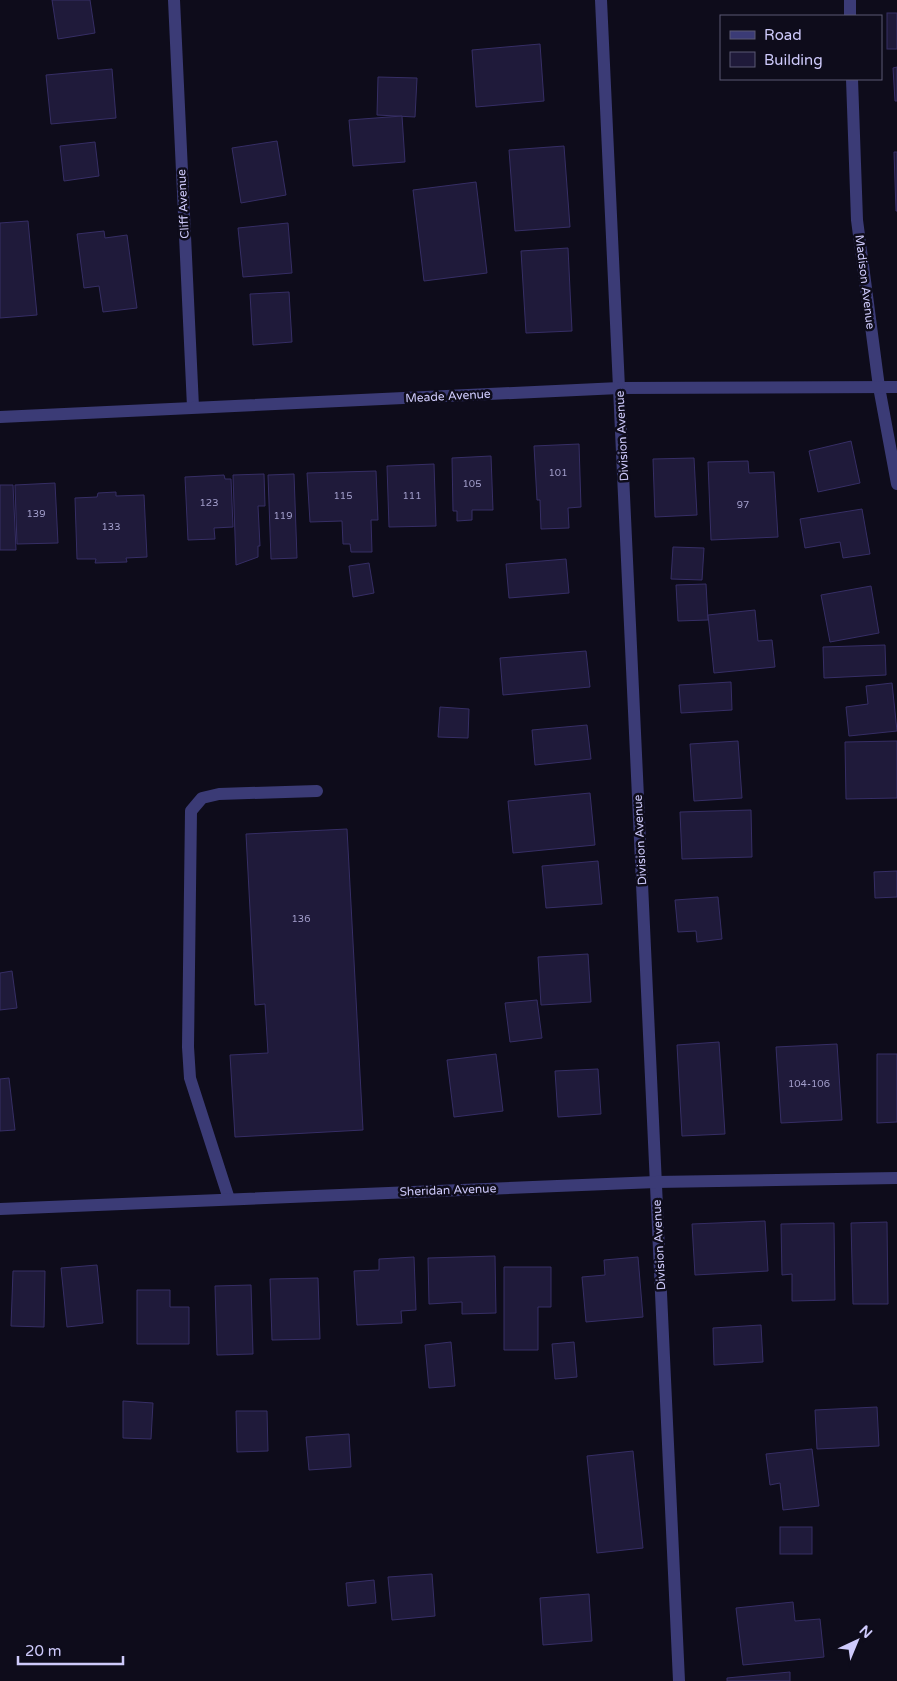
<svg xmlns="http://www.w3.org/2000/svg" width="897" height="1681" font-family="'Varela Round',sans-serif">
<rect width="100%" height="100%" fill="#0e0c1b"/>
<g fill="#1f1a3a" stroke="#362e65">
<path d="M 52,0 L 90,0 L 95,33 L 58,39 Z"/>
<rect x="887" y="13" width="10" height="36"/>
<path d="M 540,44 L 544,101 L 476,107 L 472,50 Z"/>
<path d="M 897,67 L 897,101 L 895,101 L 893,68 Z"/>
<path d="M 112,69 L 116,118 L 51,124 L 46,75 Z"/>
<path d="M 378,77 L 417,78 L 415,117 L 377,115 Z"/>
<path d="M 402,116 L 405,162 L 353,166 L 349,120 Z"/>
<path d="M 277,141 L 286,195 L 241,203 L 232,148 Z"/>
<path d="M 95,142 L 99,176 L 64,181 L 60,146 Z"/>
<path d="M 564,146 L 570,227 L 515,231 L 509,150 Z"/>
<path d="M 894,152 L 897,152 L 897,211 L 896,211 Z"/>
<path d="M 476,182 L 487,273 L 424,281 L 413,190 Z"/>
<path d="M 28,221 L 37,315 L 0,318 L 0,223 Z"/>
<path d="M 288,223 L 292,273 L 243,277 L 238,228 Z"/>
<path d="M 104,231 L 105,238 L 127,235 L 137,308 L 103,312 L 99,286 L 84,288 L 77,234 Z"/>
<path d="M 568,248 L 572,331 L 526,333 L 521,251 Z"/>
<path d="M 289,292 L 292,342 L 253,345 L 250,294 Z"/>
<path d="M 851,441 L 860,483 L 818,492 L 809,451 Z"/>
<path d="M 579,444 L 581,507 L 568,508 L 569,528 L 541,529 L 540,500 L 537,500 L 534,446 Z"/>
<path d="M 491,456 L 493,510 L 472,510 L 472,520 L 457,521 L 457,511 L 453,511 L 452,458 Z"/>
<path d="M 694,458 L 697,515 L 655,517 L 653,459 Z"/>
<path d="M 748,461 L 749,473 L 774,472 L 778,537 L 711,540 L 708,462 Z"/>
<path d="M 434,464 L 436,526 L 389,527 L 387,466 Z"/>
<path d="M 376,471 L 378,520 L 371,520 L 372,552 L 351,552 L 350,544 L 343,544 L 342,521 L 310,522 L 307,473 Z"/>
<path d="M 264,474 L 265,506 L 258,506 L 260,546 L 258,546 L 258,557 L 236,565 L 233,475 Z"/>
<path d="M 294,474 L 297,558 L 271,559 L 268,475 Z"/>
<path d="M 224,475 L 225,479 L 231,479 L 233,527 L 214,528 L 215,539 L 188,540 L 185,477 Z"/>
<path d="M 55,483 L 58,543 L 17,544 L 15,485 Z"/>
<path d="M 0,485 L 13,485 L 16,550 L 0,550 Z"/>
<path d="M 116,492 L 116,496 L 144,495 L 147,557 L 126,558 L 127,562 L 95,563 L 96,559 L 77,559 L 75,498 L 97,497 L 98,493 Z"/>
<path d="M 862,509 L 870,554 L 843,558 L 840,542 L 805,548 L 800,519 Z"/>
<path d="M 673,547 L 704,548 L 702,580 L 671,579 Z"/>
<path d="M 566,559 L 569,593 L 509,598 L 506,564 Z"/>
<path d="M 369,563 L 374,593 L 353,597 L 349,566 Z"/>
<path d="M 706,584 L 708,620 L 678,621 L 676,585 Z"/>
<path d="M 871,586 L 879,633 L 830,642 L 821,595 Z"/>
<path d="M 755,610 L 758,641 L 772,640 L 775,667 L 714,673 L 708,615 Z"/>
<path d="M 885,645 L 886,675 L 824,678 L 823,647 Z"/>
<path d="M 586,651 L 590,687 L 503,695 L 500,658 Z"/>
<path d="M 731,682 L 732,710 L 681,713 L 679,685 Z"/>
<path d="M 892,683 L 897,731 L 849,736 L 846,707 L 868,704 L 866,686 Z"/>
<path d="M 440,707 L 469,709 L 468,738 L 438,737 Z"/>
<path d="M 587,725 L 591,759 L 535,765 L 532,730 Z"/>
<path d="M 738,741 L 742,798 L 694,801 L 690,744 Z"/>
<path d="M 897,741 L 897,798 L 846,799 L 845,742 Z"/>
<path d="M 590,793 L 595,845 L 513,853 L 508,801 Z"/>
<path d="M 751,810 L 752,857 L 682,859 L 680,812 Z"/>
<path d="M 347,829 L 363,1130 L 235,1137 L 230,1055 L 268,1053 L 265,1004 L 255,1005 L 246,834 Z"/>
<path d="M 598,861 L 602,904 L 546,908 L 542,866 Z"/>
<path d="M 897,871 L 897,897 L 875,898 L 874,872 Z"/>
<path d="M 718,897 L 722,939 L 697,942 L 696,931 L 678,932 L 675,900 Z"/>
<path d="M 588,954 L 591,1002 L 541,1005 L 538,957 Z"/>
<path d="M 12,971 L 17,1008 L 0,1010 L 0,973 Z"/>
<path d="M 537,1000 L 542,1038 L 510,1042 L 505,1003 Z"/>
<path d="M 719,1042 L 725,1134 L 682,1136 L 677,1045 Z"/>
<path d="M 837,1044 L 842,1120 L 781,1123 L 776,1047 Z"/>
<path d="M 496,1054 L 503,1111 L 454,1117 L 447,1060 Z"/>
<path d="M 877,1054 L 897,1054 L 897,1122 L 877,1123 Z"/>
<path d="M 598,1069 L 601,1114 L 558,1117 L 555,1071 Z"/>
<path d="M 9,1078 L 15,1130 L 0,1131 L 0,1079 Z"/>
<path d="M 765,1221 L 768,1271 L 695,1275 L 692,1224 Z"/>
<path d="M 887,1222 L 888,1304 L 853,1304 L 851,1223 Z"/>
<path d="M 834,1223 L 835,1300 L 792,1301 L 792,1274 L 782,1275 L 781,1224 Z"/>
<path d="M 495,1256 L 496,1313 L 462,1314 L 462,1302 L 429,1304 L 428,1258 Z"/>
<path d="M 414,1257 L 416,1310 L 401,1311 L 402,1323 L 357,1325 L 354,1271 L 379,1270 L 379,1259 Z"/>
<path d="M 638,1257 L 643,1317 L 586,1322 L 582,1277 L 605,1275 L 604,1260 Z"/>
<path d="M 97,1265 L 103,1323 L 67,1327 L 61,1268 Z"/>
<path d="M 504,1267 L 551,1267 L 551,1307 L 538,1307 L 538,1350 L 504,1350 Z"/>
<path d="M 13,1271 L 45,1271 L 44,1327 L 11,1326 Z"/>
<path d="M 318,1278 L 320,1339 L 272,1340 L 270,1279 Z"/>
<path d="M 251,1285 L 253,1354 L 217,1355 L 215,1286 Z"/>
<path d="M 137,1290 L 170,1290 L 170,1307 L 189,1307 L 189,1344 L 137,1344 Z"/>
<path d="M 761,1325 L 763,1362 L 714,1365 L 713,1328 Z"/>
<path d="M 451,1342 L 455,1386 L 429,1388 L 425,1345 Z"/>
<path d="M 574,1342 L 577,1377 L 555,1379 L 552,1344 Z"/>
<path d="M 123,1401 L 153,1403 L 151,1439 L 123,1438 Z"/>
<path d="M 877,1407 L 879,1446 L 817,1449 L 815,1410 Z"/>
<path d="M 236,1411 L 267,1411 L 268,1451 L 237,1452 Z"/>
<path d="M 349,1434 L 351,1467 L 309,1470 L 306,1437 Z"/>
<path d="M 812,1449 L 819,1506 L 783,1510 L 780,1483 L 770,1485 L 766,1454 Z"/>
<path d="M 633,1451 L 643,1548 L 597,1553 L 587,1456 Z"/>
<rect x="780" y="1527" width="32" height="27"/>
<path d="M 432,1574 L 435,1616 L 392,1620 L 388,1577 Z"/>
<path d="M 374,1580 L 376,1603 L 348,1606 L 346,1583 Z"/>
<path d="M 589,1594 L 592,1641 L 543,1645 L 540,1598 Z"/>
<path d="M 793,1602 L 795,1621 L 820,1619 L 824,1657 L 743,1665 L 736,1608 Z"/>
<path d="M 790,1672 L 790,1681 L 727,1681 L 727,1678 Z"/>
</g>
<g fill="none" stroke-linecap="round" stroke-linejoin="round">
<g stroke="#3b3b76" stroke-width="12">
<path d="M 174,0 L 193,407"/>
<path d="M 601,0 L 679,1681"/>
<path d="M 850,0 L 850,16"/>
<path d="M 852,79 L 857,220 L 879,387 L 897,484"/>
<path d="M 0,417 L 619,388 L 897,387"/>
<path d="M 229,1199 L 190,1078 L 188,1047 L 191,811 L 202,798 L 219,794 L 317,791"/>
<path d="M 0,1209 L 656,1182 L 897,1178"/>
</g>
</g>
<g text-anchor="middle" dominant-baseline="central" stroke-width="5" stroke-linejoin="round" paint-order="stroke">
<g font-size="10" fill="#a29ecb">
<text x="558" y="473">101</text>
<text x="472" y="484">105</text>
<text x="343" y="496">115</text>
<text x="412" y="496">111</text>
<text x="209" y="503">123</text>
<text x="743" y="505">97</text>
<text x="36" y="514">139</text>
<text x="283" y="516">119</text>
<text x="111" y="527">133</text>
<text x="301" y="919">136</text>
<text x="809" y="1084">104-106</text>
</g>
<g font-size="12" fill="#cecafb" stroke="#0e0c1b">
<text transform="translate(183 204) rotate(-93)">Cliff Avenue</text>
<text transform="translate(865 282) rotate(83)">Madison Avenue</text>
<text transform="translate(448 396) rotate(-3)">Meade Avenue</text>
<text transform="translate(622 436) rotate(-93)">Division Avenue</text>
<text transform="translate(640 840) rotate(-93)">Division Avenue</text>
<text transform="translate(448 1190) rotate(-2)">Sheridan Avenue</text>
<text transform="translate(659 1245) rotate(-93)">Division Avenue</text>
</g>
</g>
<rect x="720" y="15" width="162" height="65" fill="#0e0c1b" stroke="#5b5875"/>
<rect x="730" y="31" width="25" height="8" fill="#3b3b76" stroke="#5b5875"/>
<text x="764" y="40" font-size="15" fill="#cecafb">Road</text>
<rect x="730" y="52" width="25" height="15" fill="#1f1a3a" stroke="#5b5875"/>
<text x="764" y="65" font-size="15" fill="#cecafb">Building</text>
<g transform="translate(857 1641) rotate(44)" stroke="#0e0c1b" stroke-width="4" paint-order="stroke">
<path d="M0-4L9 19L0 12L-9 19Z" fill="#cecafb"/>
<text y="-8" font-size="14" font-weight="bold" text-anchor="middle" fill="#cecafb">N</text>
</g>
<path d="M18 1656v8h105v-8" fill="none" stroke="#cecafb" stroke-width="2.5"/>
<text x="25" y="1656" font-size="15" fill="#cecafb" stroke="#0e0c1b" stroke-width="4" paint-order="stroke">20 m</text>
</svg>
